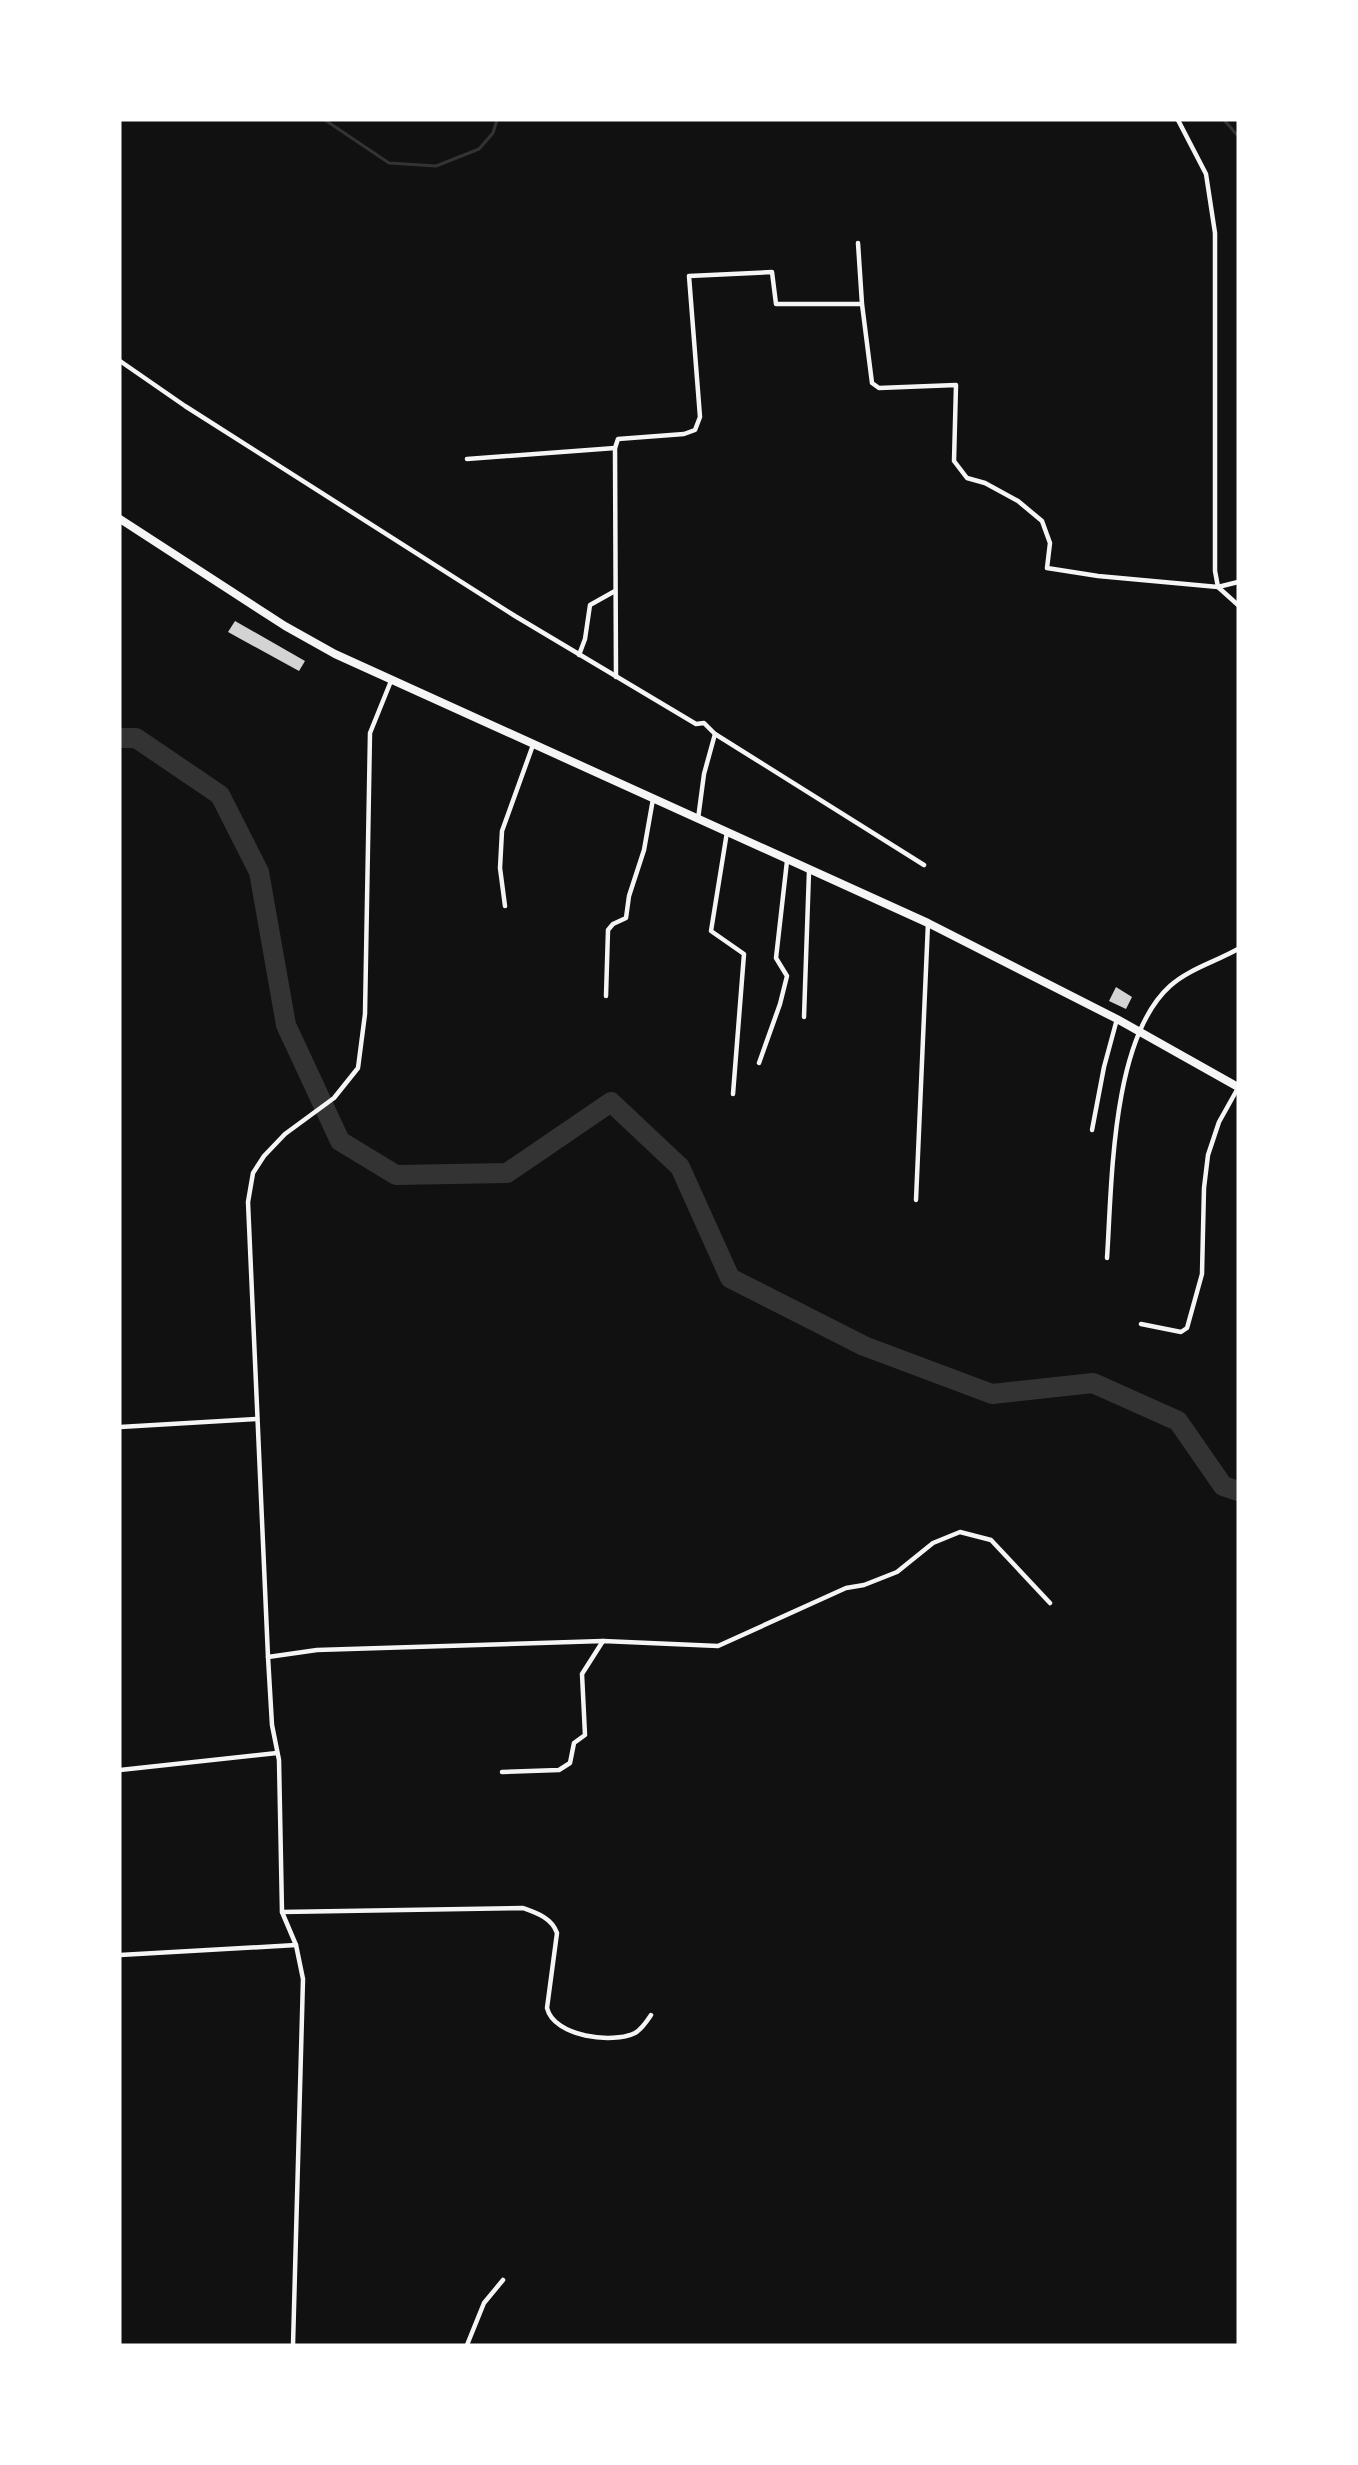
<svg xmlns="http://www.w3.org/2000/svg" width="1358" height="2465" font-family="'Golos Text',sans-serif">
<rect width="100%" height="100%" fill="#111"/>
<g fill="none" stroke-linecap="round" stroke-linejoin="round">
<g stroke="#333" stroke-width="3">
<path d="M 325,120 L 389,163 L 436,166 L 479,149 L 493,133 L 497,120"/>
<path d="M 1224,120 L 1238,136"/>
</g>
<path stroke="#333" stroke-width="20" d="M 120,738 L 136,738 L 220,795 L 259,872 L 286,1025 L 340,1141 L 396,1175 L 507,1173 L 611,1102 L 680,1167 L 730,1278 L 864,1346 L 992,1394 L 1093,1383 L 1178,1421 L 1223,1486 L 1238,1491"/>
</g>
<g fill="#d3d3d3">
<path d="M 235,621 L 305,661 L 299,671 L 228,632 Z"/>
<path d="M 1116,987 L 1132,997 L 1126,1009 L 1109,1001 Z"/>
</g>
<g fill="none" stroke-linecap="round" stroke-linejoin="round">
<g stroke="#f5f5f5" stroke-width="4.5">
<path d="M 1178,120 L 1206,174 L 1215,233 L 1215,571 L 1218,587 L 1238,605"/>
<path d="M 858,243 L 862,304 L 872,383 L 879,388 L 956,385 L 954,461 L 967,478 L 985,483 L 1018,501 L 1042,521 L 1050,543 L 1047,568 L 1098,576 L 1218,587 L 1238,582"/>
<path d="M 120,361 L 185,406 L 515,616 L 696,724 L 704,723 L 715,734 L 704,774 L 698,819"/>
<path d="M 467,459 L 615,448"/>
<path d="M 579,655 L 585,639 L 590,605 L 615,591"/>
<path d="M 616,677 L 615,448 L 618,439 L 684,434 L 695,430 L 700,417 L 689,276 L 772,272 L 776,304 L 862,304"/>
<path d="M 715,734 L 924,865"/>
<path d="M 727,832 L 711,931 L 744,954 L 733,1094"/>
<path d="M 505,906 L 500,868 L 502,831 L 533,745"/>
<path d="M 606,996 L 608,930 L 613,924 L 626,918 L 629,896 L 644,850 L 653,799"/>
<path d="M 804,1017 L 809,871"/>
<path d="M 759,1063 L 780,1004 L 787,976 L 776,958 L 787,861"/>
<path d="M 1092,1130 L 1104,1067 L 1117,1019"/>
<path d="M 916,1200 L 928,923"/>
<path d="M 1107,1258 C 1112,1184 1111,1039 1170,986 C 1189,969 1215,962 1238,949"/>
<path d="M 1141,1324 L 1181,1332 L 1187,1328 L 1202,1274 L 1204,1188 L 1208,1155 L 1219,1122 L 1238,1088"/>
<path d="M 120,1427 L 257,1419"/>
<path d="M 268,1657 L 317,1650 L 603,1641 L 718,1646 L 846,1588 L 864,1585 L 897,1572 L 933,1543 L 960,1532 L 991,1540 L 1050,1603"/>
<path d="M 120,1770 L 277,1753"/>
<path d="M 502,1772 L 559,1770 L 570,1763 L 574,1743 L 585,1735 L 582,1674 L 603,1641"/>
<path d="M 282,1912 L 523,1908 C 537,1913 552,1918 557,1933 L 547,2008 C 554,2037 613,2044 635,2033 C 642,2029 647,2021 651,2015"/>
<path d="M 120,1955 L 296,1945"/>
<path d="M 293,2345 L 303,1979 L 296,1945 L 282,1912 L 279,1760 L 272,1725 L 268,1657 L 248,1202 L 253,1173 L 264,1156 L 285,1134 L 334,1098 L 358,1068 L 365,1014 L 370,733 L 391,681"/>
<path d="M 467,2345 L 484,2303 L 503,2280"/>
</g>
<path stroke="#f5f5f5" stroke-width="8" d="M 120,519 L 285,626 L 335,654 L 928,923 L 1117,1019 L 1238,1087"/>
</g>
<rect width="1358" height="2465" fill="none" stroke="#ffffff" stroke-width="243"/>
</svg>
